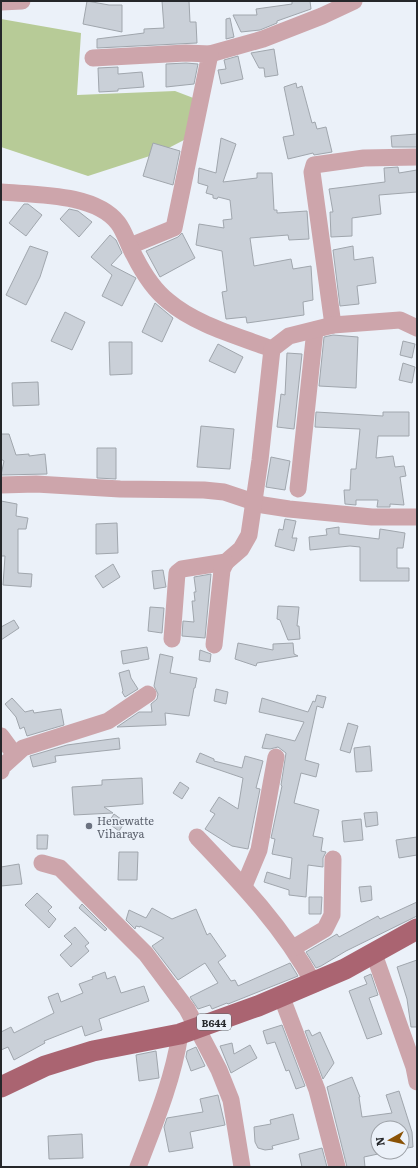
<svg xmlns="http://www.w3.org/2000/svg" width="418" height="1168" font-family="Literata,serif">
<rect width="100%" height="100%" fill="#ebf1f9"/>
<path fill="#b7cb97" d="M 1,19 L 81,33 L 77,95 L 175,91 L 196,99 L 184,140 L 159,153 L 88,176 L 1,147 Z"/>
<g fill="#cad0d8" stroke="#a0a6ad">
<path d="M 87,1 L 109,5 L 122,5 L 122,32 L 83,24 Z"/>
<path d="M 162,1 L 189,1 L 190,22 L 196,22 L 197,43 L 97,48 L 97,39 L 144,33 L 144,29 L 164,28 Z"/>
<path d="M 292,1 L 310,1 L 311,9 L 277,21 L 277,23 L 260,30 L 241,32 L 233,15 L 257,15 L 256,9 L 292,4 Z"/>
<path d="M 230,18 L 234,37 L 226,39 L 226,19 Z"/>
<path d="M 274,49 L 278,75 L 265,77 L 264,68 L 259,68 L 251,53 Z"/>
<path d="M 238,56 L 243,79 L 221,84 L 218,70 L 226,69 L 224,60 Z"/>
<path d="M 186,63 L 198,64 L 194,84 L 166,87 L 166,64 Z"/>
<path d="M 118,67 L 118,74 L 142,72 L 144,87 L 118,89 L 118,91 L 99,92 L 98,68 Z"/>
<path d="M 296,83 L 297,88 L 302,86 L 312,123 L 315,122 L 317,129 L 326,127 L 332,152 L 314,155 L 313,153 L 288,159 L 283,137 L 294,135 L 284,87 Z"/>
<path d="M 417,134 L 417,147 L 392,147 L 391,136 Z"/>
<path d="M 221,138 L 236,144 L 223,182 L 257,178 L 257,173 L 272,173 L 274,210 L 277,210 L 277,213 L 307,211 L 309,239 L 289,240 L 288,235 L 250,238 L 254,266 L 291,259 L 293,269 L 311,266 L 313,300 L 303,302 L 304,315 L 247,323 L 246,317 L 226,319 L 222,292 L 227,291 L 222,251 L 196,245 L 199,224 L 224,228 L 223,220 L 232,219 L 230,200 L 218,197 L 217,199 L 213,198 L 213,195 L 206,193 L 208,186 L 198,183 L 199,168 L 216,173 Z"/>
<path d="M 153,143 L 180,151 L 173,185 L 143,176 Z"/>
<path d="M 398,167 L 399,173 L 417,170 L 417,192 L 379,195 L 381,214 L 352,218 L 352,236 L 331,237 L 330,212 L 333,212 L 329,189 L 385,182 L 384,168 Z"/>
<path d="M 24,204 L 28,204 L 42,215 L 26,236 L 9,223 Z"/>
<path d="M 69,209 L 78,211 L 92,222 L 79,237 L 60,219 Z"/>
<path d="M 182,233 L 195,258 L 160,277 L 146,251 L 178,237 Z"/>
<path d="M 110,235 L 116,240 L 122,253 L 111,265 L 136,278 L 122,306 L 102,296 L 112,275 L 91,257 Z"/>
<path d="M 30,246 L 48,252 L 40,277 L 26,305 L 6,295 Z"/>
<path d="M 353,246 L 354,260 L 373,257 L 376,283 L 357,286 L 359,304 L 340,306 L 333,250 Z"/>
<path d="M 155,303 L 173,318 L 162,342 L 142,332 Z"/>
<path d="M 65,312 L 85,322 L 72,350 L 51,341 Z"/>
<path d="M 333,335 L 358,337 L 356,388 L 319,386 L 324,337 Z"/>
<path d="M 403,341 L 415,344 L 412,358 L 400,355 Z"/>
<path d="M 109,342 L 132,342 L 132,374 L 110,375 Z"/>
<path d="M 218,344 L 243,357 L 235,373 L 209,361 Z"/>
<path d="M 287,353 L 302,354 L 294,429 L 277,427 L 281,394 L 285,395 Z"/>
<path d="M 403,363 L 415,367 L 412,383 L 399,380 Z"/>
<path d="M 38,382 L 39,405 L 13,406 L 12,383 Z"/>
<path d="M 316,412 L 383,416 L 383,412 L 409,412 L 409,436 L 378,436 L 376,458 L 393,456 L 395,467 L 404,466 L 406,476 L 400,477 L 404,505 L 390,504 L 390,507 L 377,507 L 378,500 L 356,500 L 356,505 L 345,504 L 344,490 L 350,490 L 351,469 L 356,469 L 360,429 L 315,427 Z"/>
<path d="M 201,426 L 234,429 L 230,469 L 197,467 Z"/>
<path d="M 1,434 L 9,434 L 16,455 L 29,454 L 29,456 L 45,454 L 47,474 L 1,475 L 4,461 L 1,459 Z"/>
<path d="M 97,448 L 116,448 L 116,479 L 97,478 Z"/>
<path d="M 271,457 L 290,461 L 285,490 L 266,487 Z"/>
<path d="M 1,501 L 17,504 L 16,516 L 28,518 L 26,529 L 18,529 L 18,573 L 32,574 L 31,587 L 3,585 L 5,556 L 1,556 Z"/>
<path d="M 285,519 L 296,521 L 292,538 L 297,538 L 294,551 L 275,546 L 279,529 L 283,530 Z"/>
<path d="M 117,523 L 118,553 L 96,554 L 96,524 Z"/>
<path d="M 339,527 L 339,534 L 379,539 L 380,529 L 405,533 L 403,548 L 397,548 L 397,568 L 409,568 L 409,581 L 360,581 L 360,547 L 350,546 L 310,550 L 309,537 L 327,535 L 326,529 Z"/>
<path d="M 113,564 L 120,577 L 103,588 L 95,576 Z"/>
<path d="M 163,570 L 166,587 L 154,589 L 152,571 Z"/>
<path d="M 211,574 L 205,638 L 182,636 L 183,621 L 194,622 L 192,601 L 195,601 L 194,592 L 196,592 L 194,577 Z"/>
<path d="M 278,606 L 299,607 L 297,626 L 299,626 L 300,639 L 288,640 L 280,620 L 277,619 Z"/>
<path d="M 150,607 L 164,608 L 162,633 L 148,631 Z"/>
<path d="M 14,620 L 19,628 L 1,640 L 1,627 Z"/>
<path d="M 238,643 L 273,650 L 273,644 L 293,643 L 294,654 L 298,656 L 257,663 L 256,666 L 235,659 Z"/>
<path d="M 147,647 L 149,659 L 123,664 L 121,651 Z"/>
<path d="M 200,650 L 211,654 L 210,662 L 199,660 Z"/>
<path d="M 160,654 L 173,657 L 170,673 L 197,678 L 195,688 L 194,688 L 189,716 L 165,713 L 166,725 L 117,727 L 139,712 L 152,712 L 151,704 L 157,699 L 158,694 L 154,686 Z"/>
<path d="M 129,670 L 131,678 L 138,689 L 125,697 L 122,692 L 123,691 L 119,673 Z"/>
<path d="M 216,689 L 228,692 L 226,704 L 214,701 Z"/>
<path d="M 317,695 L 326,697 L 323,708 L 317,706 L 305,760 L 319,764 L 316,777 L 301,773 L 294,803 L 319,810 L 313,836 L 323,838 L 321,851 L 326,852 L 323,858 L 323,867 L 308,865 L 306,897 L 289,895 L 289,890 L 264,882 L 267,872 L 290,879 L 292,858 L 272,854 L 275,839 L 271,838 L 282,786 L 281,785 L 286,753 L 278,747 L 270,749 L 262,748 L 266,734 L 295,741 L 304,722 L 259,712 L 262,698 L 308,712 L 313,701 L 315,702 Z"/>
<path d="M 12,698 L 25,712 L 33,710 L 34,713 L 61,709 L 64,725 L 27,736 L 24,727 L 20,729 L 16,717 L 5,704 Z"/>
<path d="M 348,723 L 358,726 L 350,753 L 340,750 Z"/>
<path d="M 119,738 L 120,749 L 55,756 L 56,762 L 33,767 L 30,756 L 67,745 Z"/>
<path d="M 370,746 L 372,771 L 356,772 L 354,748 Z"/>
<path d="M 200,753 L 214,759 L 214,761 L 242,768 L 245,756 L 263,761 L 256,788 L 260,789 L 248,849 L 232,846 L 205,829 L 215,814 L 210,811 L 219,797 L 238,809 L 243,778 L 196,762 Z"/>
<path d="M 142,778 L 143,804 L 104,807 L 113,813 L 74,815 L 72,787 L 102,785 L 102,780 Z"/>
<path d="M 180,782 L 189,788 L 182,799 L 173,793 Z"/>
<path d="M 377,812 L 378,825 L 366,827 L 364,813 Z"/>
<path d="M 114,814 L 125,822 L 119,831 L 108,823 Z"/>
<path d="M 361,819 L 363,840 L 344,842 L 342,821 Z"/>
<path d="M 37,835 L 48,835 L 47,849 L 37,849 Z"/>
<path d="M 417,837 L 417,855 L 399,858 L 396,840 Z"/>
<path d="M 119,852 L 138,852 L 137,880 L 118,880 Z"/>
<path d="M 19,864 L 22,884 L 1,886 L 1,867 Z"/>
<path d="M 371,886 L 372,900 L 361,902 L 359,887 Z"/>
<path d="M 37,893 L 52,907 L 48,911 L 56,919 L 49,928 L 25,905 Z"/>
<path d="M 309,897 L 322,897 L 321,914 L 309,914 Z"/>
<path d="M 417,902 L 417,916 L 346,951 L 321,966 L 316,968 L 306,952 L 337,934 L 339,937 L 378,916 L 380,919 Z"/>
<path d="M 82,904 L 107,929 L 105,931 L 79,908 Z"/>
<path d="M 152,908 L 172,919 L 196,909 L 207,935 L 210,933 L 226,956 L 218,962 L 231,981 L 235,980 L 238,986 L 290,963 L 298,976 L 228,1004 L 227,1003 L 212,1009 L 210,1005 L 198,1009 L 190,997 L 218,983 L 205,963 L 178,980 L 152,946 L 164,938 L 140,926 L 140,927 L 136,926 L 135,929 L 126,920 L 129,910 L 146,918 Z"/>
<path d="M 75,927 L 89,943 L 85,946 L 89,951 L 71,967 L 60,955 L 72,944 L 64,936 Z"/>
<path d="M 417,960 L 417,1027 L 411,1027 L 407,999 L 397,967 Z"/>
<path d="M 105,972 L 107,979 L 115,976 L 121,993 L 144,986 L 149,1001 L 99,1019 L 102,1030 L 85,1036 L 82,1026 L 44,1041 L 45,1043 L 14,1060 L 8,1047 L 1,1050 L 1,1032 L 11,1027 L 14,1033 L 54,1013 L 48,997 L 58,993 L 61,1002 L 83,993 L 79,984 L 93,979 L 92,977 Z"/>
<path d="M 371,974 L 378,995 L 369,998 L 382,1034 L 367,1039 L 349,991 L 367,984 L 364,977 Z"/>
<path d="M 282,1025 L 305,1086 L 296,1089 L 289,1070 L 286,1071 L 275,1042 L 267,1044 L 263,1031 Z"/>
<path d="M 309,1030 L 312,1036 L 320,1032 L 334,1063 L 323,1079 L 305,1031 Z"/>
<path d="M 232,1043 L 234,1054 L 250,1045 L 257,1058 L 231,1073 L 220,1046 Z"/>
<path d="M 196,1047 L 205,1066 L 191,1071 L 186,1057 L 187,1051 Z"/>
<path d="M 156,1051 L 159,1078 L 139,1081 L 136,1055 Z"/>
<path d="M 352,1077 L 360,1097 L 359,1097 L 362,1117 L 392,1113 L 386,1095 L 399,1091 L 412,1132 L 413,1147 L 402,1149 L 402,1126 L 378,1128 L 378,1154 L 364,1157 L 365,1167 L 347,1167 L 327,1087 Z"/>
<path d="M 218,1095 L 225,1125 L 190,1132 L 193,1148 L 169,1152 L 164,1127 L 167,1118 L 203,1112 L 200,1099 Z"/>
<path d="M 293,1114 L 299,1139 L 272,1146 L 273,1149 L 265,1150 L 258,1148 L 255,1142 L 254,1127 L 271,1124 L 270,1120 Z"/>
<path d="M 82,1134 L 83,1158 L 49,1159 L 48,1136 Z"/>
<path d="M 322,1148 L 327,1167 L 302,1167 L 299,1154 Z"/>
</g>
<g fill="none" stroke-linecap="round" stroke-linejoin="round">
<g stroke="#cda5ab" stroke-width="17">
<path d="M 1,2 L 22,1"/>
<path d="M 210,54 L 263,39 L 322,16 L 354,1"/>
<path d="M 93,58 L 186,53 L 210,54 L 174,228 L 130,246"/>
<path d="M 1,192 C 35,195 95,193 118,223 C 125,232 128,245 134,255 C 142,271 154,290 168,301 C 196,325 238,336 272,349"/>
<path d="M 333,325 L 312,172 L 314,165 L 364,158 L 417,157"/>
<path d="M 1,485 L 36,484 L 120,489 L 204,490 L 224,492 L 263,505 L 289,509 L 372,517 L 417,517"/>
<path d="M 298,489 L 315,330"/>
<path d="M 172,639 L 177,573 L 182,569 L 226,562 L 241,549 L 249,535 L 260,460 L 272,349 L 289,336 L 333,325 L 400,320 L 417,328"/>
<path d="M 214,645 L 222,570 L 226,562"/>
<path d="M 1,736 L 15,755"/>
<path d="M 1,771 L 2,767 L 23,748 L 108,721 L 148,694"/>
<path d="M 197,837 C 240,882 284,928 314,984"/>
<path d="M 42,863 L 60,868 L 146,954 L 187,1009 L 219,1070 L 231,1100 L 242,1167"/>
<path d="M 244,886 L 259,850 L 276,757"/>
<path d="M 293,948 L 325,929 L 332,915 L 333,859"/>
<path d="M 374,954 L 414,1067 L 417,1082"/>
<path d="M 282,998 L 317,1090 L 337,1167"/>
<path d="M 138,1167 C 155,1123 173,1080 180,1034"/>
</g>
<path stroke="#aa6471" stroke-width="21" d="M 1,1087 L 45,1066 L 93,1051 L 180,1034 L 258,1006 L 345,969 L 417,929"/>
</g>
<circle fill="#6b7280" stroke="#ebf1f9" stroke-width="1.5" cx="89" cy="826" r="4"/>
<g text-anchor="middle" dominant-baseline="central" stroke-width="3" stroke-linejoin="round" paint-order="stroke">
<rect fill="#ebf1f9" stroke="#606468" stroke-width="1" x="197" y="1014" width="34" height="16" rx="3"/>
<g font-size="10" font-weight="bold" fill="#25272a">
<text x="214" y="1022">B644</text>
</g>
<g font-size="11" fill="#5b616d" stroke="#ebf1f9" text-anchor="start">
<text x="97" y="820">Henewatte<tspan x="97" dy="13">Viharaya</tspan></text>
</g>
</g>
<rect width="418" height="1168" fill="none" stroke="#25272a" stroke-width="4"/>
<g transform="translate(390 1140) rotate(262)"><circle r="19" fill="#ebf1f9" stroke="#9ca0a6"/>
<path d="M0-3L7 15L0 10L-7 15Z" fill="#8a5205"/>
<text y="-6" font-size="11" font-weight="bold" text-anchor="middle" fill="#25272a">N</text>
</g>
</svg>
